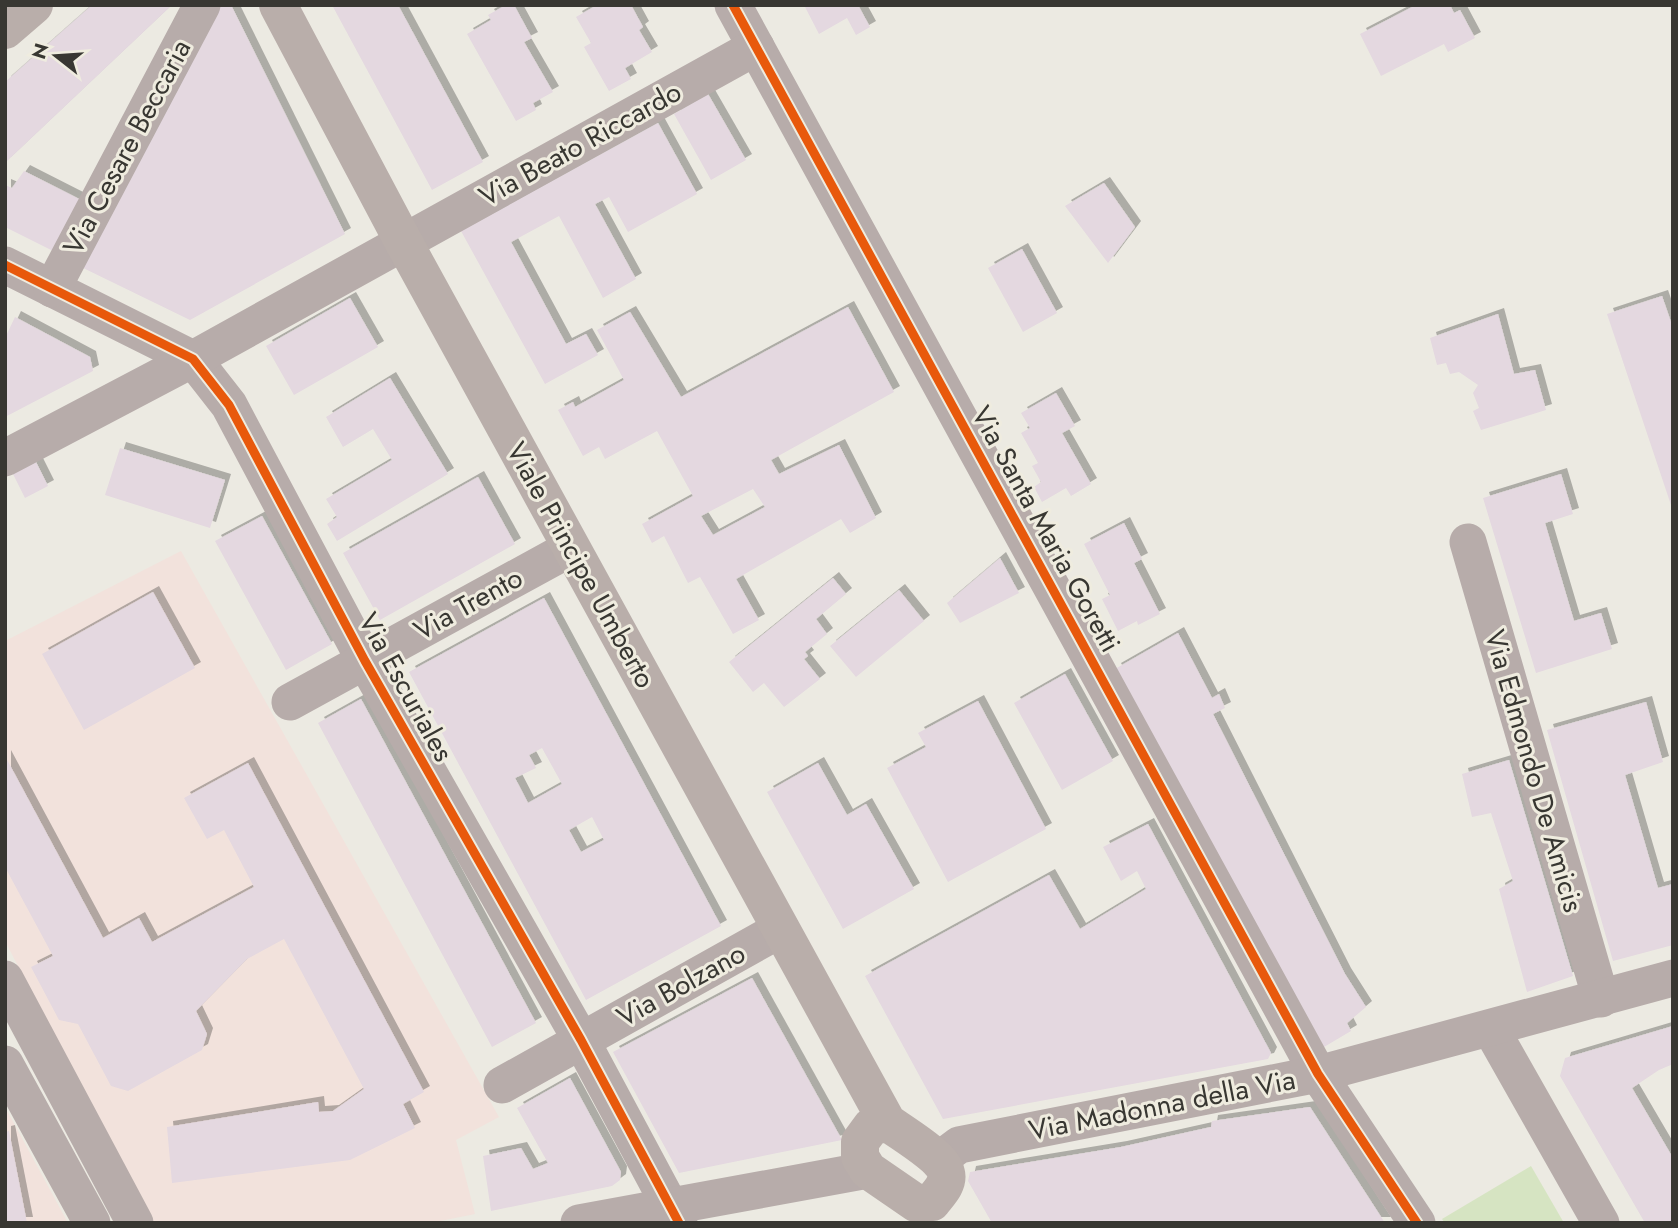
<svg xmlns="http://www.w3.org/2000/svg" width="1678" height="1228" font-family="Jost,sans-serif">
<defs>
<filter id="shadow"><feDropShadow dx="6" dy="-6" stdDeviation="0" flood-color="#0004"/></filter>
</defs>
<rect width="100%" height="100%" fill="#eceae2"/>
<g fill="#f2e2dc">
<path d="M 181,551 L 499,1117 L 456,1140 L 475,1214 L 430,1223 L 152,1223 L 5,941 L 5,641 Z"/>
<path d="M 5,1107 L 68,1223 L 5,1223 Z"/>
</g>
<path fill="#d6e4c2" d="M 1531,1166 L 1564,1223 L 1445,1223 L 1442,1219 Z"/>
<g fill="#e4d8e0" fill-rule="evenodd" filter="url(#shadow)">
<path d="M 92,5 L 172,5 L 5,163 L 5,82 Z"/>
<path d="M 212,5 L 231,5 L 345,234 L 190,320 L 77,265 Z"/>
<path d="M 332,5 L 398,5 L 483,162 L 432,190 Z"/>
<path d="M 506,5 L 514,5 L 532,38 L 524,42 L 553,92 L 533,103 L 536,110 L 516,121 L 467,34 L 491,20 L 488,15 Z"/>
<path d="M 597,5 L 631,5 L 643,27 L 639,30 L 652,52 L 625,68 L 631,79 L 609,91 L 584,47 L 591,43 L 576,17 Z"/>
<path d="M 804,5 L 858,5 L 870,27 L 856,35 L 847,18 L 819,34 Z"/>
<path d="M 1416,5 L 1450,5 L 1454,13 L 1460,10 L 1475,38 L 1448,52 L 1444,44 L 1381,76 L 1360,34 Z"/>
<path d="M 708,94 L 746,160 L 711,180 L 674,114 Z"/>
<path d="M 658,123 L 697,194 L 628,232 L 609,197 L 595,204 L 636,279 L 603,298 L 559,216 L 511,242 L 566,344 L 586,334 L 598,355 L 545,384 L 461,231 Z"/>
<path d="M 24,171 L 87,203 L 59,254 L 5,227 L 5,185 L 12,188 Z"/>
<path d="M 1104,183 L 1135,227 L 1108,263 L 1065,206 Z"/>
<path d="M 1022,249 L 1057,313 L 1023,332 L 988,268 Z"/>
<path d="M 1662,296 L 1673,328 L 1672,508 L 1607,314 Z"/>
<path d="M 350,298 L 378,347 L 294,395 L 266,346 Z"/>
<path d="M 848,307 L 894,392 L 771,460 L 779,474 L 839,445 L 876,518 L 850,533 L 841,519 L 736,579 L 759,620 L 733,634 L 700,577 L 688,583 L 664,536 L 652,543 L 642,524 L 693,496 L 657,431 L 605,459 L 599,447 L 583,456 L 558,410 L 573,402 L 575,407 L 624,380 L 597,330 L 630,312 L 681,397 ZM 753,489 L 765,507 L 713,535 L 701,516 Z"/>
<path d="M 1498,314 L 1514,374 L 1535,370 L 1546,410 L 1481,430 L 1473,411 L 1479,408 L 1473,393 L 1478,385 L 1459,372 L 1450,374 L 1446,363 L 1437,365 L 1430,338 Z"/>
<path d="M 15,317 L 90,357 L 93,371 L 5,417 L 5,338 Z"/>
<path d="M 390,378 L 448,474 L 337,541 L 327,524 L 337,517 L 326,499 L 392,460 L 373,429 L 343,447 L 326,417 Z"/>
<path d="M 1056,393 L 1075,426 L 1062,433 L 1091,484 L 1071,496 L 1066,488 L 1042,502 L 1034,487 L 1041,482 L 1032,466 L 1038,463 L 1021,433 L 1030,428 L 1021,413 Z"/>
<path d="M 120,448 L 225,480 L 210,528 L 105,495 Z"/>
<path d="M 36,462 L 48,486 L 25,498 L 13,474 Z"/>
<path d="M 1561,474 L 1573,514 L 1545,523 L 1574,621 L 1601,613 L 1612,649 L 1536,673 L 1483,498 Z"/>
<path d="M 478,477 L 515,544 L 380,620 L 343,553 Z"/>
<path d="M 262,516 L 332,644 L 286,670 L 215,541 Z"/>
<path d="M 1124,523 L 1142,559 L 1134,563 L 1160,614 L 1138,625 L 1137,621 L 1118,631 L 1102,599 L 1110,595 L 1084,544 Z"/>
<path d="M 1000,558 L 1019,593 L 960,623 L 947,603 Z"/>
<path d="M 833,578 L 846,594 L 816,619 L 827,634 L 805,652 L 808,656 L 804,659 L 820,679 L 784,707 L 764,683 L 753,692 L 729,662 Z"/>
<path d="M 899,590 L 924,621 L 856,677 L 830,646 Z"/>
<path d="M 153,592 L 195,668 L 84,730 L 42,654 Z"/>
<path d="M 544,598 L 721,926 L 586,1000 L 409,672 ZM 542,748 L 562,784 L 528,803 L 515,778 L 536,768 L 529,755 ZM 592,817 L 604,840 L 581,852 L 569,830 Z"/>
<path d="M 1178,633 L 1212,698 L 1219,694 L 1225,708 L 1213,714 L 1345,974 L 1366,1007 L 1347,1023 L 1351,1031 L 1324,1047 L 1115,669 Z"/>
<path d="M 1065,674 L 1113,761 L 1062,790 L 1014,703 Z"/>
<path d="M 361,699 L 536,1023 L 492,1047 L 318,723 Z"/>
<path d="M 978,701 L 1046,829 L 948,882 L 887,768 L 926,747 L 918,733 Z"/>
<path d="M 1646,702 L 1663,762 L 1625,775 L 1658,888 L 1673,884 L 1673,945 L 1613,961 L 1547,730 Z"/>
<path d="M 5,756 L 103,938 L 139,918 L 152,942 L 254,887 L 224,830 L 207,839 L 184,798 L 248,763 L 424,1092 L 403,1104 L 415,1128 L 350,1160 L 172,1183 L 167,1127 L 318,1102 L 319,1112 L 333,1111 L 364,1089 L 284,939 L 247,959 L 196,1011 L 207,1034 L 202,1050 L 128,1091 L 111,1086 L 78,1024 L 59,1020 L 31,967 L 53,956 L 5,867 Z"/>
<path d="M 1509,760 L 1573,976 L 1527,992 L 1499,889 L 1513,881 L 1491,813 L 1472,817 L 1462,774 Z"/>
<path d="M 818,763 L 847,815 L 866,804 L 914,889 L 843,929 L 767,792 Z"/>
<path d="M 1148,824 L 1271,1053 L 1268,1059 L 943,1119 L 865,976 L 1049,875 L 1080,929 L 1146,889 L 1137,871 L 1121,881 L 1103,847 Z"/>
<path d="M 752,978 L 842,1140 L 679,1173 L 613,1052 Z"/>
<path d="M 1673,1026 L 1673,1064 L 1659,1070 L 1632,1088 L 1673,1158 L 1673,1223 L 1645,1223 L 1560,1076 L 1565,1058 Z"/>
<path d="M 570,1078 L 621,1172 L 620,1180 L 612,1186 L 491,1211 L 483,1156 L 521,1148 L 533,1169 L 548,1163 L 517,1108 Z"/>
<path d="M 1310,1107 L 1385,1223 L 992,1223 L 968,1181 L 970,1172 L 1121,1147 L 1211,1127 L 1212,1121 Z"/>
<path d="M 9,1131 L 27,1223 L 5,1223 L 5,1132 Z"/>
</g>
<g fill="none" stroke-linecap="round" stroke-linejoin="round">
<g stroke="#b7acaa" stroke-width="37">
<path d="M 733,5 L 1318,1074 L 1417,1223"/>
<path d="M 5,265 L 193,359 L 229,405 L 365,661 L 581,1040 L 679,1223"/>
<path d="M 52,289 L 202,5"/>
<path d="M 5,458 L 193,359 L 756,47"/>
<path d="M 1468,542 L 1601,999"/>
<path d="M 290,702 L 571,548"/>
<path d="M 5,979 L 135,1223"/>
<path d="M 1491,1029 L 1601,1223"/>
<path d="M 5,1064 L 92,1223"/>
<path d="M 502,1085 L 781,929"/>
<path d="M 939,1160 L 959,1145 L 1318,1074 L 1673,978"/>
<path d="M 579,1223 L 868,1170"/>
</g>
<g stroke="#b9aeaa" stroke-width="38">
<path d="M 278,5 L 403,241 L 887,1122 C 901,1133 942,1156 946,1173 C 949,1184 938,1194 932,1202 L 916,1203 L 868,1170 L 860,1157 L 860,1142 L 871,1127 L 887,1122"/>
<path d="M 5,30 L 34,5"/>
</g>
<g stroke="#efecdf" stroke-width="13">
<g id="cycleway">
<path d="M 733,5 L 1318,1074 L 1417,1223"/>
<path d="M 5,265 L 193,359 L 229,405 L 365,661 L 581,1040 L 679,1223"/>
</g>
</g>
<use href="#cycleway" stroke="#e8590c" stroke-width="9"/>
</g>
<g text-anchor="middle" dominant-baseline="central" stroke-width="6" stroke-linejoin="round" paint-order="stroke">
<g font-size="28" fill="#383732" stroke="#efecdf">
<text transform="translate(580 144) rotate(-29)">Via Beato Riccardo</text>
<text transform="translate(127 147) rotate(-62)">Via Cesare Beccaria</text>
<text transform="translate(1046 529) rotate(61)">Via Santa Maria Goretti</text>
<text transform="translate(581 565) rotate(61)">Viale Principe Umberto</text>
<text transform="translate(468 604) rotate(-29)">Via Trento</text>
<text transform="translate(406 687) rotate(61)">Via Escuriales</text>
<text transform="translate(1534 771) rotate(74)">Via Edmondo De Amicis</text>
<text transform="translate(681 985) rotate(-29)">Via Bolzano</text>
<text transform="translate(1162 1105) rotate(-11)">Via Madonna della Via</text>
</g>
</g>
<rect width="1678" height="1228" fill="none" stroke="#383732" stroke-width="14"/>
<g transform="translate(56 56) rotate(287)" stroke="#efecdf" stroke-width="5" paint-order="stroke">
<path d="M0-5L12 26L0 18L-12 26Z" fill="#383732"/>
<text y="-10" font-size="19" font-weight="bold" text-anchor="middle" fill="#383732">N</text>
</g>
</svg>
